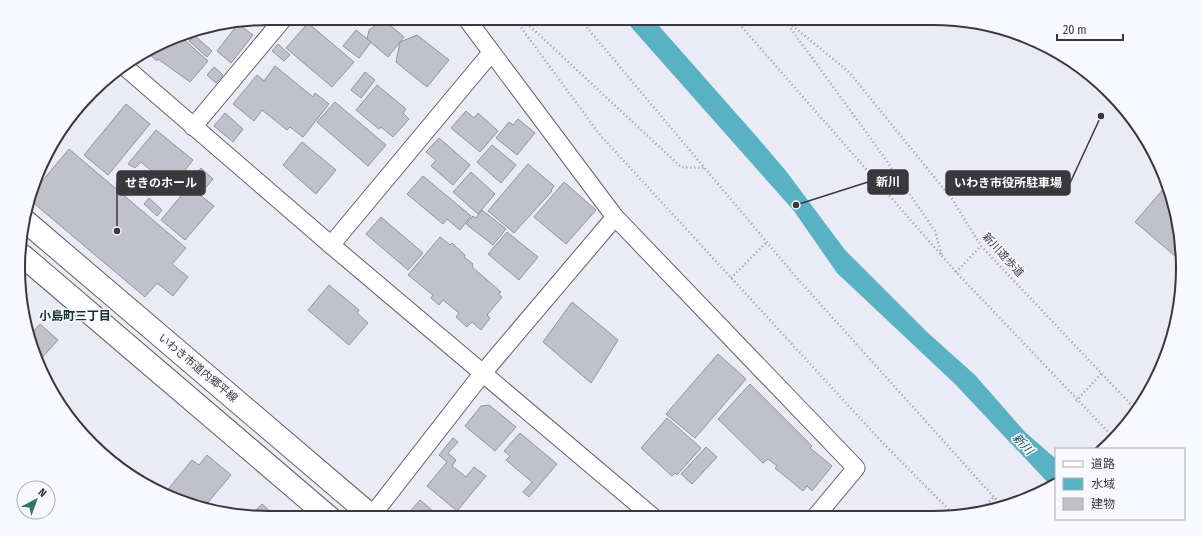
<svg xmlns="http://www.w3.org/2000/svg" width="1201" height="536" font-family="'Fira Sans Condensed','Noto Sans JP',sans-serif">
<rect width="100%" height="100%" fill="#eaebf5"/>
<path fill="#58b2c4" d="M 623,18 L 652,18 L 757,137 L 786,171 L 845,250 L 928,333 L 975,375 L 1025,432 L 1056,459 L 1056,483 L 1051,486 L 955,384 L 837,273 L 794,211 Z"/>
<g fill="#c1c1cb" stroke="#92939d">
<path d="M 384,20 L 404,37 L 388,57 L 367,39 L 369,30 Z"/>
<path d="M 308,23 L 354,62 L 332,87 L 286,48 Z"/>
<path d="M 238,24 L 253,35 L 231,63 L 217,51 Z"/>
<path d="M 356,30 L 371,42 L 359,58 L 343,46 Z"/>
<path d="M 188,31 L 192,35 L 187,40 L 181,35 Z"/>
<path d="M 194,35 L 212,51 L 207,57 L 189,41 Z"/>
<path d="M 417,35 L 449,60 L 427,87 L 396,62 L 400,42 Z"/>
<path d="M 180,36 L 208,61 L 190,82 L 158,59 L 157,61 L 149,54 Z"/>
<path d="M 278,44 L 290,55 L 284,61 L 272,51 Z"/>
<path d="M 275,66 L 313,97 L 315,93 L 329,104 L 303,137 L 290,127 L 287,130 L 262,110 L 254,121 L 233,104 L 257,75 L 264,81 Z"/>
<path d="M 214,67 L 223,75 L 216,83 L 207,75 Z"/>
<path d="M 365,72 L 375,80 L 361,98 L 351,90 Z"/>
<path d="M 377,85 L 406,109 L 403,113 L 409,119 L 393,137 L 381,127 L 379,129 L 356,110 Z"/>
<path d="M 335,102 L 386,145 L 368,166 L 317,122 Z"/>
<path d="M 126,104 L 150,124 L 108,175 L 84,155 Z"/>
<path d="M 466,111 L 474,118 L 478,113 L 498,131 L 480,152 L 451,128 Z"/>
<path d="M 225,113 L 243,129 L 233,142 L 214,126 Z"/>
<path d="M 518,119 L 535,133 L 517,155 L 496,138 L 509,122 L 513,125 Z"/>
<path d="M 156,130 L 193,160 L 185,170 L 192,176 L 178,193 L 141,162 L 135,168 L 128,164 Z"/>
<path d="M 439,138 L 470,165 L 453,185 L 431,166 L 436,160 L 426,152 Z"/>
<path d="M 302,142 L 336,170 L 316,194 L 283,165 Z"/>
<path d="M 492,145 L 516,165 L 501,183 L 477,162 Z"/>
<path d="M 69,149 L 186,248 L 172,264 L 188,277 L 173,296 L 157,283 L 145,297 L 30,200 L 33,192 Z"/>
<path d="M 528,164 L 554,186 L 551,190 L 552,191 L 514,233 L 488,211 Z"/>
<path d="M 201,168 L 213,179 L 202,192 L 190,181 Z"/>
<path d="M 471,172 L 495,194 L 478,214 L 453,192 Z"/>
<path d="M 423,176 L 471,216 L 460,230 L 447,219 L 443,224 L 407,194 Z"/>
<path d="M 564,182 L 596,210 L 566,244 L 534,217 Z"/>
<path d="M 1165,187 L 1182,252 L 1181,261 L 1135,222 Z"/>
<path d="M 186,190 L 192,195 L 195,191 L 214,206 L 185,240 L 161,220 Z"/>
<path d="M 149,198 L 162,210 L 157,216 L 144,204 Z"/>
<path d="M 482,210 L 506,229 L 493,245 L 466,224 L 473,216 L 476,218 Z"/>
<path d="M 381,217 L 423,253 L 408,270 L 366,234 Z"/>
<path d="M 507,232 L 538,257 L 519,280 L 488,254 Z"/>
<path d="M 440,237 L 450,245 L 452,243 L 465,255 L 464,257 L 473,264 L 472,267 L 501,292 L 498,294 L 502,297 L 487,315 L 490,318 L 481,330 L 472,322 L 467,327 L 456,317 L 459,313 L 443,300 L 439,305 L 431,298 L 433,295 L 408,275 Z"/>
<path d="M 329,285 L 359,310 L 357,313 L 368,323 L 349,345 L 308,310 Z"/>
<path d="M 572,302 L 618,340 L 591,383 L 543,342 Z"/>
<path d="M 40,324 L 58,340 L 39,361 L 30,335 Z"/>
<path d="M 718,354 L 746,379 L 695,438 L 666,414 Z"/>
<path d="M 750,384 L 812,446 L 810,448 L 832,466 L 812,491 L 807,486 L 803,491 L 775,468 L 777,466 L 768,459 L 763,463 L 718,419 Z"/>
<path d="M 489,405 L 516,427 L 495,451 L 465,426 L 481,406 Z"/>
<path d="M 667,418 L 701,448 L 677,475 L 675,473 L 672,476 L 641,448 Z"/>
<path d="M 520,433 L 557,464 L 529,497 L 523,492 L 532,482 L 506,460 L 510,456 L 504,451 Z"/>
<path d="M 453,438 L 458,442 L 448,453 L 456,460 L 452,466 L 466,477 L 474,467 L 486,476 L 457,511 L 427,486 L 447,462 L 439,455 Z"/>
<path d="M 706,447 L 717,457 L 692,484 L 681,474 Z"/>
<path d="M 207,455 L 231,475 L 204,507 L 187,505 L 165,493 L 192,460 L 199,465 Z"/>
<path d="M 420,500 L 440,517 L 409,518 L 406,516 Z"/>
<path d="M 262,504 L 278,518 L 252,515 Z"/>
</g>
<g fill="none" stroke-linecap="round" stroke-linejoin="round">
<g stroke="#61616a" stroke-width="19">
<g id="street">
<path d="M 466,18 L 615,217 L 856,468 L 816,516"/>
<path d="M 125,67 L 331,245 L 653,517"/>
<path d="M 193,127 L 284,18"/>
<path d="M 331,245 L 491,53"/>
<path d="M 370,518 L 482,374 L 615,217"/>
</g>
</g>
<g stroke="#61616a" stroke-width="24">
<g id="secondary">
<path d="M 23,219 L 374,518"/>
<path d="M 23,256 L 330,518"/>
</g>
</g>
<g stroke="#97979f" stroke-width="2.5" stroke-dasharray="1 3" stroke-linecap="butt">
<path d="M 514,18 L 600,135 L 879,439 L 955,516"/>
<path d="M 521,18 L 681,167 L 704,168"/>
<path d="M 579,18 L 796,277 L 1002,506"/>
<path d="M 734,18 L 956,272 L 1113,437"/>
<path d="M 783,18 L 849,72 L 952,199 L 981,246 L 1137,411"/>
<path d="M 786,22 L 879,150 L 935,231 L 942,256"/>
<path d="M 956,272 L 981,246"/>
<path d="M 731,278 L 767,242"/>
<path d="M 1076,401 L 1102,373"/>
<path d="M 978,513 L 994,497"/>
</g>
<use href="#street" stroke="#fff" stroke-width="17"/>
<use href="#secondary" stroke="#fff" stroke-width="22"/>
</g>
<g text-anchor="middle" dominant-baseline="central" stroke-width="3" stroke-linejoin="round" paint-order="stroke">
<g font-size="11" fill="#38383d" stroke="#f8f8ff">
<text transform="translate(1003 255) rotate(48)">新川遊歩道</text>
<text transform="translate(198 368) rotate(40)">いわき市道内郷平線</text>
</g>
<g font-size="12" font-weight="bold" fill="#14342e" stroke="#f8f8ff">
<text x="75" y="316">小島町三丁目</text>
</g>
<g font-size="12" font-style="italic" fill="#135e6b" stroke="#f8f8ff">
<text transform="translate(1023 444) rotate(46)">新川</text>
</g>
</g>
<path d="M0 0H1201V536H0ZM268 25H933A243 243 0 0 1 1176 268V268A243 243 0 0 1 933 511H268A243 243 0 0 1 25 268V268A243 243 0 0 1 268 25Z" fill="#f8f8ff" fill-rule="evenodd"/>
<path fill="none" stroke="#38383d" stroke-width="2" d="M268 25H933A243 243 0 0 1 1176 268V268A243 243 0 0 1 933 511H268A243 243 0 0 1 25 268V268A243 243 0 0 1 268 25Z"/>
<path fill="none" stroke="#38383d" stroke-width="1.5" d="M796 205L868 182M117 231L117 183M1101 116L1070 183"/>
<g fill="#38383d" stroke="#f8f8ff" stroke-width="1.5">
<circle cx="796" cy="205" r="4"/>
<circle cx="117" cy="231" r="4"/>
<circle cx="1101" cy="116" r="4"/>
</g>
<g fill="#38383d" stroke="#38383d" stroke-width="1.5">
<rect x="868" y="170" width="40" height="24" rx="4"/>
<rect x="117" y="171" width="88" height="24" rx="4"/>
<rect x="946" y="171" width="124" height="24" rx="4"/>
</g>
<g font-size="12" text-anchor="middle" font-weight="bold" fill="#fff">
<text x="888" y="186">新川</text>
<text x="161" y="187">せきのホール</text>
<text x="1008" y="187">いわき市役所駐車場</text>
</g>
<rect x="1055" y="448" width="130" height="72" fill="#f8f8ff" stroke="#ababb1"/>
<rect x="1063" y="461" width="20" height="6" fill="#ffffff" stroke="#ababb1"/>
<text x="1091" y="468" font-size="12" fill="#38383d">道路</text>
<rect x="1063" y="478" width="20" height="12" fill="#58b2c4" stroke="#ababb1"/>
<text x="1091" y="488" font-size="12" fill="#38383d">水域</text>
<rect x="1063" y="498" width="20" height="12" fill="#c1c1cb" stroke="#ababb1"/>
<text x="1091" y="508" font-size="12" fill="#38383d">建物</text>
<g transform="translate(36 500) rotate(41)"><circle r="19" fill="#f8f8ff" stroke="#ababb1"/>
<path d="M0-3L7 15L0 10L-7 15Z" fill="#2f7366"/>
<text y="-6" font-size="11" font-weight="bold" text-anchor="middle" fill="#38383d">N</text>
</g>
<path d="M1057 34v6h66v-6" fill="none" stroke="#38383d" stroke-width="2"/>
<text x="1063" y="34" font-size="12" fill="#38383d" stroke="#f8f8ff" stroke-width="3" paint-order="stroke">20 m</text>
</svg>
